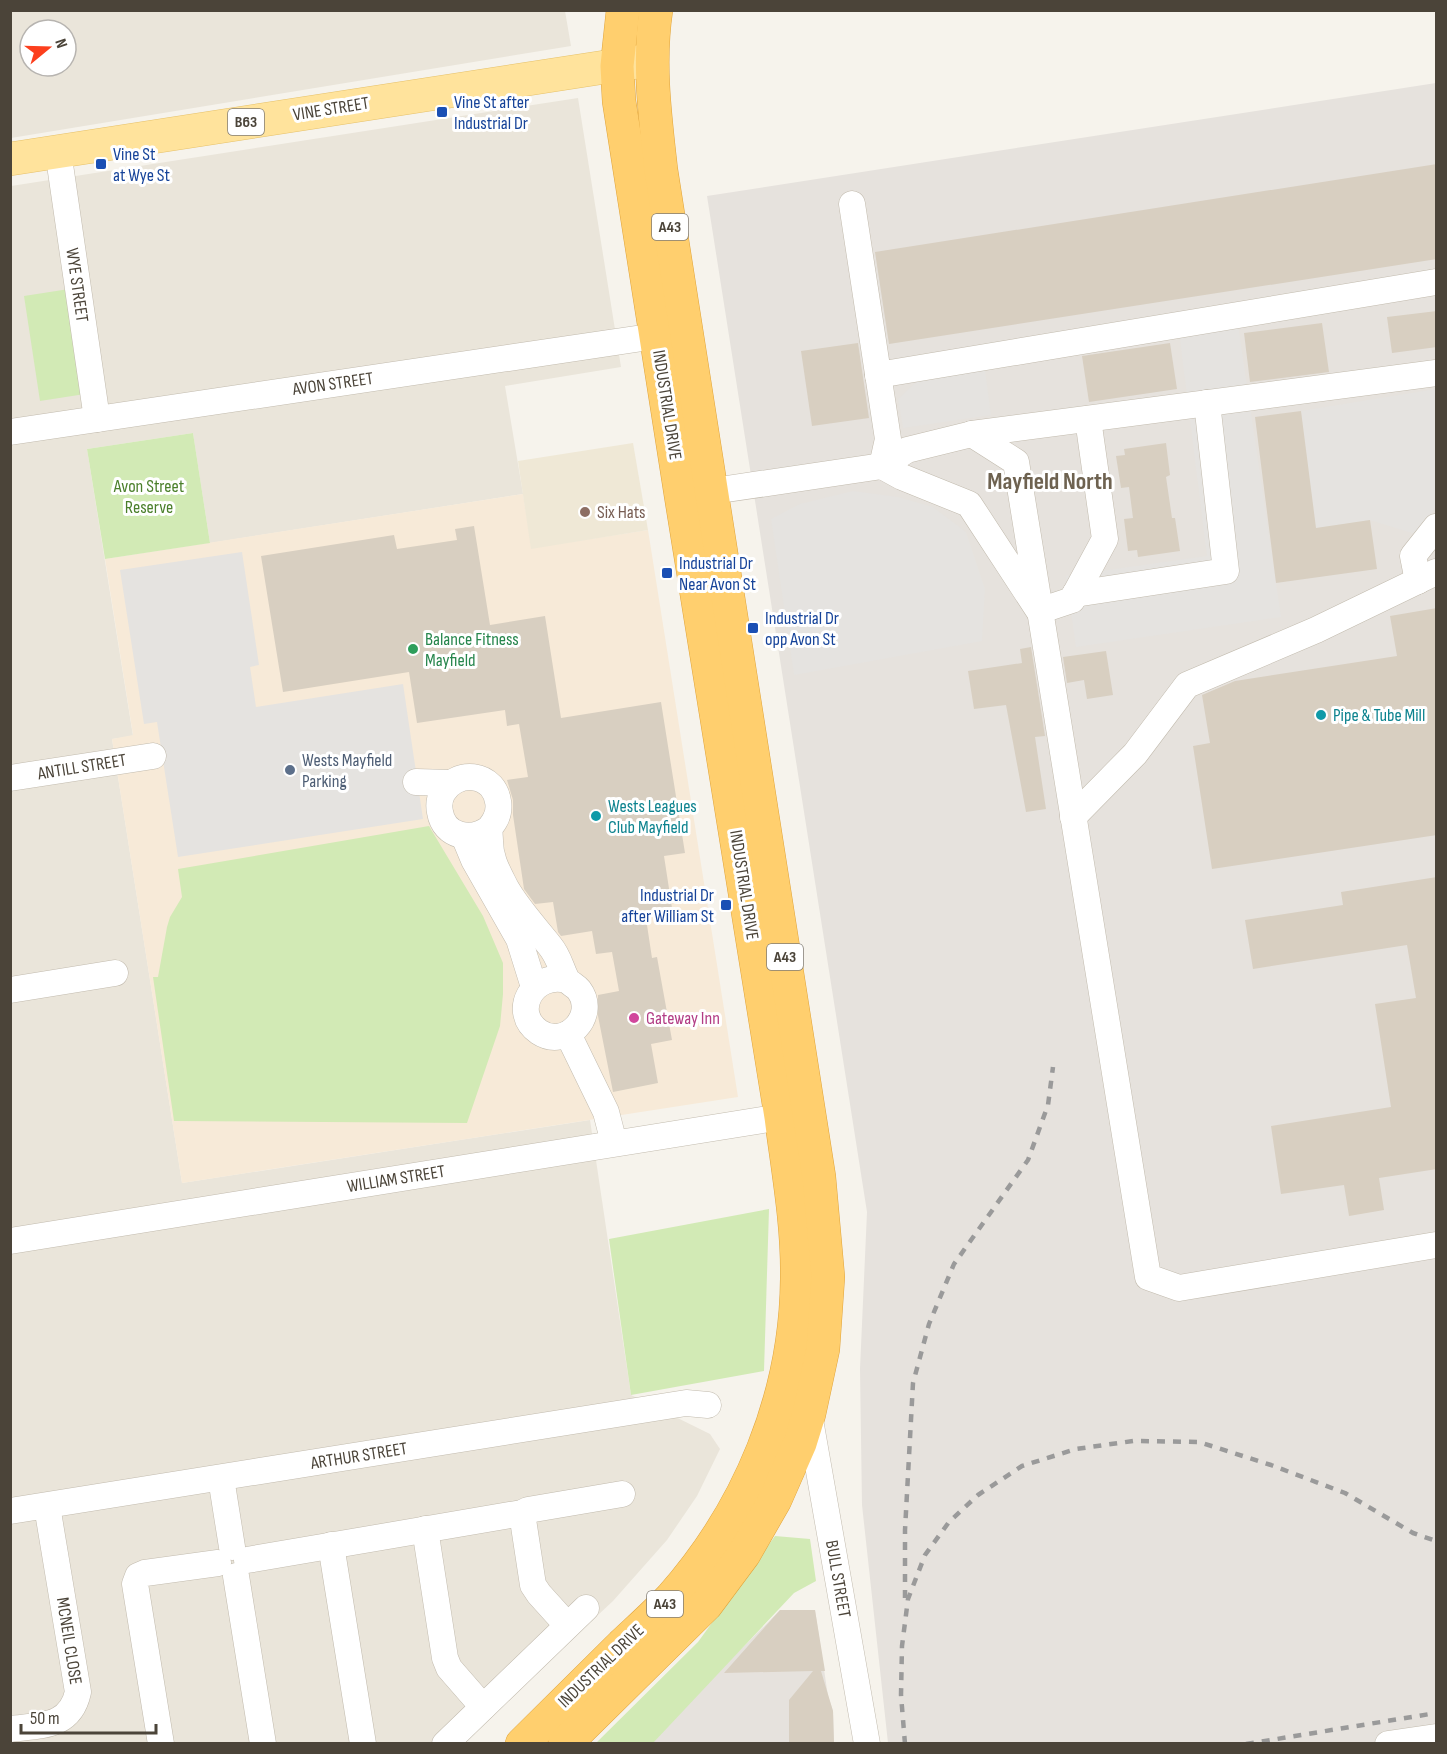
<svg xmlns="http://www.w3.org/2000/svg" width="1447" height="1754" font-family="'Sofia Sans Condensed',sans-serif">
<rect width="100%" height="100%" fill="#f6f3ec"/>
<g fill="#eae5da" fill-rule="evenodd">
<path d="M 11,11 L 565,11 L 571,46 L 11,138 ZM 30,30 L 66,30 L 66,66 L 30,66 Z"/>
<path d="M 578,98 L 621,367 L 505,386 L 523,494 L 210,543 L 193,433 L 87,449 L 133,736 L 112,739 L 182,1183 L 590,1120 L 631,1395 L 710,1434 L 720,1449 L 697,1496 L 667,1540 L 613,1601 L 461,1743 L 11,1744 L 11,186 Z"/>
</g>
<path fill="#f7ead8" d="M 523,494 L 532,548 L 648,530 L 738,1097 L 182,1183 L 112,739 L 133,735 L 105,559 Z"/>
<g fill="#e6e2dd">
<path d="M 1436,83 L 1436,1743 L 888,1743 L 862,1505 L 860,1369 L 867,1212 L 707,196 Z"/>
<path d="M 780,1610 L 815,1610 L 828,1696 L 833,1711 L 834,1743 L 647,1744 Z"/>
</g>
<path fill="#efe8d6" d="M 633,443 L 648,530 L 531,549 L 518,461 Z"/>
<g fill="#d2eab5">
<path d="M 69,289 L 85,394 L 40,401 L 24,296 Z"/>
<path d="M 193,433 L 210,543 L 105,559 L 87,449 Z"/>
<path d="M 429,826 L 483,916 L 503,963 L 503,994 L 500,1026 L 467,1123 L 174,1121 L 153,977 L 158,977 L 167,927 L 170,917 L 182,897 L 178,869 Z"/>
<path d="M 769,1209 L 764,1371 L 631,1395 L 609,1239 Z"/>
<path d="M 775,1536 L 810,1539 L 816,1581 L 794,1593 L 653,1743 L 595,1744 L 698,1642 Z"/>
</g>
<g fill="#e5e3e0">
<path d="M 1237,318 L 1281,617 L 1076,647 L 1066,576 L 1207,556 L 1178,323 Z"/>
<path d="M 984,362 L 991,415 L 903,428 L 898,399 L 928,371 Z"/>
<path d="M 1436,389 L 1436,507 L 1415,534 L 1370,520 L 1316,528 L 1301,411 Z"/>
<path d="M 853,491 L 898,497 L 933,507 L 966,532 L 985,589 L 982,641 L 794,675 L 771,519 L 800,504 Z"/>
<path d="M 242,552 L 259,665 L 250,667 L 256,707 L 403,684 L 423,819 L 178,857 L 157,722 L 144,724 L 120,570 Z"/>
</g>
<g fill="#d8cfc1">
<path d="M 1437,164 L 1437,259 L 889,344 L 875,252 Z"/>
<path d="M 1437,311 L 1437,347 L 1392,353 L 1387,317 Z"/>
<path d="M 1322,323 L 1329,372 L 1250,382 L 1244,333 Z"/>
<path d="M 858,343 L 869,418 L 812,426 L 801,351 Z"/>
<path d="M 1170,343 L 1177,389 L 1089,402 L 1082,356 Z"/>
<path d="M 1301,411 L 1316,528 L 1370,520 L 1377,569 L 1276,583 L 1255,417 Z"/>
<path d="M 1166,443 L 1170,475 L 1166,477 L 1172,518 L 1175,518 L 1180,551 L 1138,557 L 1137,550 L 1128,551 L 1124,519 L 1133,518 L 1129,487 L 1121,488 L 1116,456 L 1125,455 L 1124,449 Z"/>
<path d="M 474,526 L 490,625 L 545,616 L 561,718 L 661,702 L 685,853 L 664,856 L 672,908 L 645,912 L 652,958 L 657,957 L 672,1040 L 651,1044 L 658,1083 L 613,1092 L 598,1016 L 598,995 L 619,991 L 612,952 L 596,954 L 592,931 L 561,936 L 558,932 L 553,902 L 535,904 L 524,889 L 513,815 L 513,800 L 507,780 L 528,777 L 519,724 L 507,726 L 505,710 L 417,723 L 409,672 L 283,692 L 261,556 L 394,535 L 397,549 L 457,540 L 455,529 Z"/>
<path d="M 1437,608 L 1437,835 L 1212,869 L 1193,746 L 1210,743 L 1202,695 L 1235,681 L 1397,656 L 1390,616 Z"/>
<path d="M 1031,647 L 1045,736 L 1035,737 L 1046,809 L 1026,812 L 1006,705 L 974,709 L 968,671 L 1022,663 L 1020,649 Z"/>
<path d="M 1106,651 L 1113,695 L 1087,699 L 1084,680 L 1067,683 L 1063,657 Z"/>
<path d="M 1437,877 L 1437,1169 L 1379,1178 L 1384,1210 L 1349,1216 L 1344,1185 L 1281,1194 L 1271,1126 L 1391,1107 L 1375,1004 L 1416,998 L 1407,945 L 1253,969 L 1245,920 L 1343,905 L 1341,892 Z"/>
<path d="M 780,1610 L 815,1610 L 825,1671 L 821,1671 L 833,1711 L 834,1743 L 789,1743 L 789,1700 L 813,1671 L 724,1673 Z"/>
</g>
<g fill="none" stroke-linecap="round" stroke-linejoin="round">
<g stroke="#c2bbae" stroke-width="27">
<g id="minor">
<path d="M 58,151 L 97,419"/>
<path d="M 852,204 L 888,439 L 882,466 L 902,477 L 969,504 L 1039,611 L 1072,600 L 1105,539 L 1088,419"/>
<path d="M 878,375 L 1436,282"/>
<path d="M 10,432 L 656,336"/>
<path d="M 972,434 L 1436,373"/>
<path d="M 693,494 L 882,466 L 907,450 L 972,434 L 1016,462 L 1148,1277 L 1179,1288 L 1436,1245"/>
<path d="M 1418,581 L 1413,556 L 1436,527"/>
<path d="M 1075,594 L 1226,571 L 1207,403"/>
<path d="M 10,778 L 153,756"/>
<path d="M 416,782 L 450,783"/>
<path d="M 1073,817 L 1135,754 L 1187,685 L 1316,630 L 1436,572"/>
<path d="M 490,828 C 472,842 444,837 440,812 C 434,784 470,765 491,786 C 499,795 501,810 495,820 C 494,823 491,825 490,828 C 489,831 490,838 490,841 C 490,859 498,872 506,888 C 518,909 535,927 550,946 C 559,957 560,966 566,978 C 568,983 575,985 579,990 C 598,1015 566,1050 539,1032 C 510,1012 533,971 567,980"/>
<path d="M 464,836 L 474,860 L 519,939 L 534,987"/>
<path d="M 10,990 L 115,973"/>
<path d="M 568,1034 L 606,1112 L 614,1143"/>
<path d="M 10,1241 L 781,1117"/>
<path d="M 809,1414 L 867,1744"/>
<path d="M 221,1478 L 232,1547"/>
<path d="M 10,1511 L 686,1403 L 708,1405"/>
<path d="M 522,1513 L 533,1585 L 539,1594 L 567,1625"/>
<path d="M 425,1529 L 445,1658 L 449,1668 L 483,1707"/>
<path d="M 331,1545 L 363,1744"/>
<path d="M 247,1560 L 522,1513 L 528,1510 L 622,1494"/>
<path d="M 236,1576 L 263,1744"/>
<path d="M 10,1729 C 41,1725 70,1728 78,1692 L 47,1506"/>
<path d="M 161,1744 L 135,1584 L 138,1576 L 145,1573 L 218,1563"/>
<path d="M 445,1744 L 586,1608"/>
<path d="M 1388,1744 L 1436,1737"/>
</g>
</g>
<g stroke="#e6c16a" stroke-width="34">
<path id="major" d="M 10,159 L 644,61"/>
</g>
<g stroke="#e0a43c" stroke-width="34">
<g id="highway">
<path d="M 522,1744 C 555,1711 589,1678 622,1645 C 639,1629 656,1614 671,1598 C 749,1510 796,1397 797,1279 C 798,1225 788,1171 781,1117 L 681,496 L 619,101 L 617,66 L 623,10"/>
<path d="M 565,1744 L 706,1605 L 744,1554 L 775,1500 L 800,1443 L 809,1414 L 823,1349 L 828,1277 L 819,1177 L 661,170 C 655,116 648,64 656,10"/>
</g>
</g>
<use href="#minor" stroke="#fff" stroke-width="26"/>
<use href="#major" stroke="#ffe39c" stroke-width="33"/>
<use href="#highway" stroke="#ffcf6e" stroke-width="33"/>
<g stroke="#9a9a9a" stroke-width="4.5" stroke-dasharray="8 8" stroke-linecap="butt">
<path d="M 905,1598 L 905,1530 L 913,1383 L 929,1324 L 954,1264 L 1028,1160 L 1048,1105 L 1053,1067"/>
<path d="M 905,1744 L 901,1695 L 902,1646 L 908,1599 L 925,1555 L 949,1522 L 978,1495 L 1022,1466 L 1076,1449 L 1133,1441 L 1199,1442 L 1271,1465 L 1345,1493 L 1413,1533 L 1436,1541"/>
<path d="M 1246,1744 L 1436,1713"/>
</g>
</g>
<g fill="#1a4fb4" stroke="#fff" stroke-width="2">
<rect x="436" y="106" width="12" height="12" rx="3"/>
<rect x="95" y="158" width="12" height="12" rx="3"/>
<rect x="661" y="567" width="12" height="12" rx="3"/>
<rect x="747" y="622" width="12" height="12" rx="3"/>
<rect x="720" y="899" width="12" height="12" rx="3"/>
</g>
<circle fill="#8d6e63" stroke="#fff" stroke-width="2" cx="585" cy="512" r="6"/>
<circle fill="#2e9e5b" stroke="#fff" stroke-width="2" cx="413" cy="649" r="6"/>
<g fill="#0f9aa8" stroke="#fff" stroke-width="2">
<circle cx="1321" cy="715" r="6"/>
<circle cx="596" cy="816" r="6"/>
</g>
<circle fill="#5c6f8a" stroke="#fff" stroke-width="2" cx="290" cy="770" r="6"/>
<circle fill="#d1479c" stroke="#fff" stroke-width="2" cx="634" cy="1018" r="6"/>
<g text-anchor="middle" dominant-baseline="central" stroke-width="6" stroke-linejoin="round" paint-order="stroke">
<g fill="#fff" stroke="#817c74" stroke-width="1.5">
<rect x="228" y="109" width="36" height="26" rx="4.5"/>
<rect x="652" y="214" width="36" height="26" rx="4.5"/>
<rect x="767" y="944" width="36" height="26" rx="4.5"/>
<rect x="647" y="1591" width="36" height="26" rx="4.5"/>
</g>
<g font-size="16" font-weight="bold" fill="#4b4439">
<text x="246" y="122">B63</text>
<text x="670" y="227">A43</text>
<text x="785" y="957">A43</text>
<text x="665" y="1604">A43</text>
</g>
<g font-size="18" fill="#164399" stroke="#fff" text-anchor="start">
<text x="454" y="102">Vine St after<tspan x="454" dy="21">Industrial Dr</tspan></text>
<text x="113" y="154">Vine St<tspan x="113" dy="21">at Wye St</tspan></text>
<text x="679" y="563">Industrial Dr<tspan x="679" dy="21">Near Avon St</tspan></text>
<text x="765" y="618">Industrial Dr<tspan x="765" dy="21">opp Avon St</tspan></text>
<text x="714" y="895" text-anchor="end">Industrial Dr<tspan x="714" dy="21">after William St</tspan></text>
</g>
<g font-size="18" fill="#4b4439" stroke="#fff">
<text transform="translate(331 109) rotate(-9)">VINE STREET</text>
<text transform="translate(77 285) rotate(82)">WYE STREET</text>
<text transform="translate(333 384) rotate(-8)">AVON STREET</text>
<text transform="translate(667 405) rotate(81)">INDUSTRIAL DRIVE</text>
<text transform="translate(82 767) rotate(-9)">ANTILL STREET</text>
<text transform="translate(744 885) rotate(81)">INDUSTRIAL DRIVE</text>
<text transform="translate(396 1179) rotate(-9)">WILLIAM STREET</text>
<text transform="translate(359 1456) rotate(-9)">ARTHUR STREET</text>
<text transform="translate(838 1579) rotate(80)">BULL STREET</text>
<text transform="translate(69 1641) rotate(81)">MCNEIL CLOSE</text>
<text transform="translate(601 1666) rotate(-44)">INDUSTRIAL DRIVE</text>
</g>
<g font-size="18" fill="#4a7f2a" stroke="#fff">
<text x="149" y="486">Avon Street<tspan x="149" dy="21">Reserve</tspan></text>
</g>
<g font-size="18" fill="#785e54" stroke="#fff" text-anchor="start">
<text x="597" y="512">Six Hats</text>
</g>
<g font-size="18" fill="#27864d" stroke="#fff" text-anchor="start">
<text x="425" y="639">Balance Fitness<tspan x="425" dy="21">Mayfield</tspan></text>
</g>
<g font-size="18" fill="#0d838f" stroke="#fff" text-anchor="start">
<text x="1333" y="715">Pipe &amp; Tube Mill</text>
<text x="608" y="806">Wests Leagues<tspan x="608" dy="21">Club Mayfield</tspan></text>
</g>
<g font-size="18" fill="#4e5e75" stroke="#fff" text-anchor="start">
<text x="302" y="760">Wests Mayfield<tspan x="302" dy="21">Parking</tspan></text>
</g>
<g font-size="18" fill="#b23c85" stroke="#fff" text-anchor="start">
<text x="646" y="1018">Gateway Inn</text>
</g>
<g font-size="24" font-weight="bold" fill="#6e6250" stroke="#fff">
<text x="1050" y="481">Mayfield North</text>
</g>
</g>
<rect width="1447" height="1754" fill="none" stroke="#4b4439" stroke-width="24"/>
<g transform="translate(48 48) rotate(71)"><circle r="28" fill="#ffffff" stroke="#b7b4b0" stroke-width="1.5"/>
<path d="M0-4.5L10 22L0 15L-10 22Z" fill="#fc3f1d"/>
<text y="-9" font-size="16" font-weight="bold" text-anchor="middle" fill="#4b4439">N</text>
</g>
<path d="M21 1724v9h135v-9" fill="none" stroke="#4b4439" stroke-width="3"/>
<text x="30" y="1724" font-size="18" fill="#4b4439" stroke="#ffffff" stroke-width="4.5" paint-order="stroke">50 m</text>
</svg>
